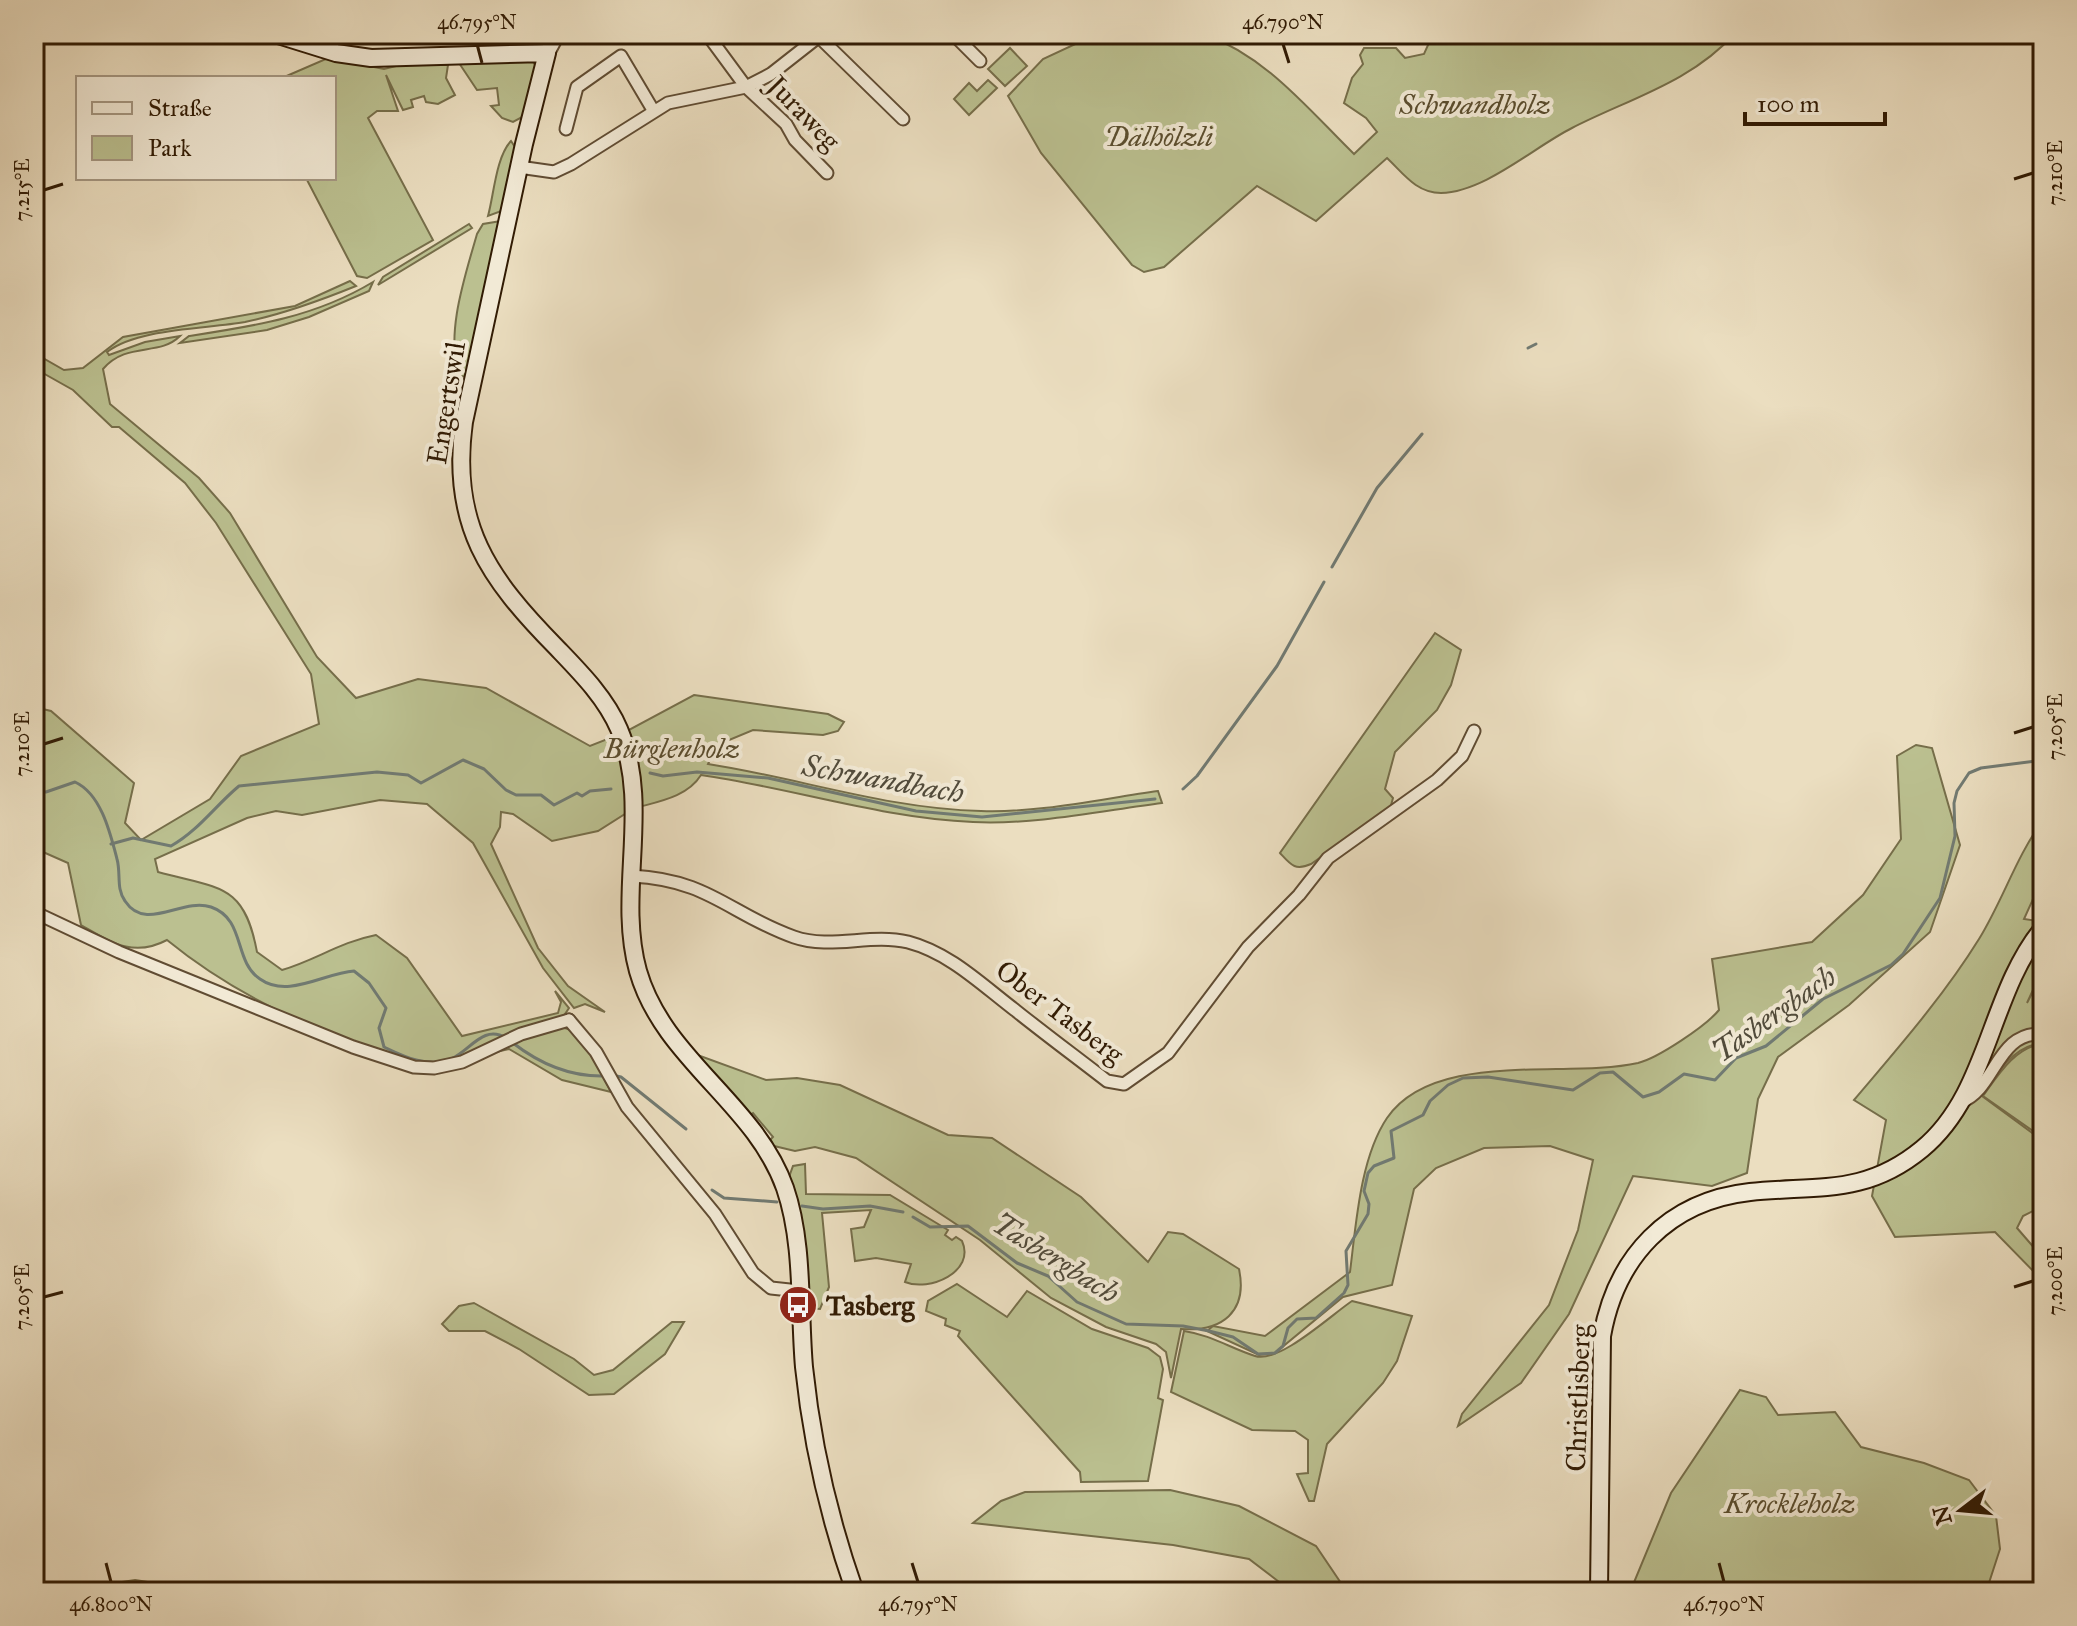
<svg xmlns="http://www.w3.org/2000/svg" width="2077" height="1626" font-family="'IM FELL Great Primer',serif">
<rect width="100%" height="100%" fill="#ebdec0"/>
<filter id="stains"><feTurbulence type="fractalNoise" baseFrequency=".0025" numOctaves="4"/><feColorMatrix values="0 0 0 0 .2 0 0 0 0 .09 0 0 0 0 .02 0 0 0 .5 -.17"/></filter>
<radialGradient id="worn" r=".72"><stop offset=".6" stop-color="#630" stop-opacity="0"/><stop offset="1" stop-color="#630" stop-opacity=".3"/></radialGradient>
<g fill="#bbc090" stroke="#766e4a" stroke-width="2">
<path d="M 1204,34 C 1267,57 1307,108 1354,154 L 1377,132 L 1366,118 L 1344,103 L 1352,78 L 1363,64 L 1360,55 L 1364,48 L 1396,48 L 1405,58 L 1424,54 L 1433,34 L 1734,34 C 1692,82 1626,100 1572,128 C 1534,147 1485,192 1441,193 C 1416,193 1403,173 1387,158 L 1316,221 L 1257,186 L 1164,267 L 1144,272 L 1132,265 L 1041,153 L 1008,96 L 1043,59 L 1086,39 Z"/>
<path d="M 1010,48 L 1027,66 L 1005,86 L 988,69 Z"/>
<path d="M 328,58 L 384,69 L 400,65 L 448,65 L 446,78 L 455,95 L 438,104 L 426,102 L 424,96 L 411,100 L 413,107 L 403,110 L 386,75 L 398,111 L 377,111 L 368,118 L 433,240 L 367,278 L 357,276 L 306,178 L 334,178 L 334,78 L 282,78 Z"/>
<path d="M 532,60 L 537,68 L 526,115 L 513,122 L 502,118 L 491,106 L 499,105 L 497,88 L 477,90 L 459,63 Z"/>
<path d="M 988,80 L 997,88 L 969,115 L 954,99 L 969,83 L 977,91 Z"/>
<path d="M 511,141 L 515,147 L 504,210 L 488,216 C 494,194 496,157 511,141 Z"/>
<path d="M 501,221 L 469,377 L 460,376 C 444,336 466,273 477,234 L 483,224 Z"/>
<path d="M 469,224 L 472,228 L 378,285 L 383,277 Z"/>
<path d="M 350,281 L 356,286 C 319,301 284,314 245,322 C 206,329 138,328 107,352 L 109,355 L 145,342 L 180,336 C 159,357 127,341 103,369 L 110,404 L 199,478 L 230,513 L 317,657 L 356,698 L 418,679 L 486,688 L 590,746 L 615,736 L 622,761 L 628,812 L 598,831 L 552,841 L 513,814 L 501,812 L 500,827 L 491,844 L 538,948 L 568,986 L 605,1012 L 585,1004 L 574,1008 L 543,968 L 473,843 L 427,804 L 380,800 L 302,815 L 276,811 L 247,818 L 155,859 L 158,872 C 219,889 244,882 257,952 L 282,970 C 316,960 340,942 376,935 L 407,958 L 462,1036 L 558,1013 L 561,1002 L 555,991 L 569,1008 L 557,1026 L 575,1031 L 586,1043 L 611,1092 L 562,1080 L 509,1049 C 484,1054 456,1063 431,1064 C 410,1065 391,1056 372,1049 C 298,1024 227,989 167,940 C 133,958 111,942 81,925 L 68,863 L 34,848 L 34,707 L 51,711 L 134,783 L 125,823 L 141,840 L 210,799 L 241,756 L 319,724 L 311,674 L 216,523 L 185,483 L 119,427 L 112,427 L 73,390 L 34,368 L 34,353 L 64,370 L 83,368 L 123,337 L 295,306 Z"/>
<path d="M 373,282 L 369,291 L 309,317 L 267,330 L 180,343 L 189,336 C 255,326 315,317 373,282 Z"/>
<path d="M 1435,633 L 1461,650 L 1451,685 L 1437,710 L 1395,752 L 1385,789 L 1393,798 L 1390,809 L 1311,864 C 1295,871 1291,865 1280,853 Z"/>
<path d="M 694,695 L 828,714 L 844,722 L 838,731 L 823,735 L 753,730 L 717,745 L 708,764 C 799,778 888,809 981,811 C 1040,813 1100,799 1158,791 L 1162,803 C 1100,811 1035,825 973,822 C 881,818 792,788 701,775 C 688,796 661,801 639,807 L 625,732 Z"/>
<path d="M 1916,745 L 1932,748 L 1960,845 L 1930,932 L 1849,1005 L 1778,1057 L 1758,1099 L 1747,1173 L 1712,1186 L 1633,1176 L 1569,1314 L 1521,1383 L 1458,1426 L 1462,1414 L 1549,1305 L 1578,1230 L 1593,1160 L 1550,1146 L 1484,1148 L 1436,1168 L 1414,1189 L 1392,1285 L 1343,1297 L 1275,1353 L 1259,1355 L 1207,1331 L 1213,1326 L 1265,1336 L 1350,1272 C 1356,1225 1360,1158 1387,1118 C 1434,1049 1567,1079 1638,1063 C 1658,1058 1706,1026 1719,1010 L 1712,959 L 1812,942 L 1863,895 L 1901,839 L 1897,756 Z"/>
<path d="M 2043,820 L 2043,877 L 2024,919 L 2043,922 L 2043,968 L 2027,1003 L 2043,972 L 2043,1013 L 2033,1008 L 2043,1015 L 2043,1043 C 2014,1045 1996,1074 1982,1096 L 2043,1141 L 2043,1206 L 2023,1216 L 2017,1228 L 2043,1258 L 2043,1281 L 1995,1232 L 1895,1237 L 1872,1196 L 1886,1120 L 1854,1100 C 1898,1048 1943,997 1979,939 C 2003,900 2016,857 2043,820 Z"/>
<path d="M 2043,1044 L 2043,1138 L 1983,1096 C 1998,1075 2016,1046 2043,1044 Z"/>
<path d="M 692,1053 L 766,1080 L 797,1078 L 840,1085 L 948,1135 L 992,1138 L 1081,1197 L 1148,1262 L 1168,1232 L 1183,1234 L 1239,1269 C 1248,1312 1222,1332 1181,1329 L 1171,1378 L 1166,1352 L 1156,1344 L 1106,1327 L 1051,1298 L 980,1240 L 856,1158 L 815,1147 L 795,1151 L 770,1145 L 768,1142 L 773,1137 L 753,1113 L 747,1117 Z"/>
<path d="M 805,1164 L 806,1194 L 890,1195 L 948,1230 L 945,1235 L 952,1240 L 956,1237 L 962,1241 C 976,1272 929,1292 905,1282 L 911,1264 L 876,1258 L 855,1261 L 851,1229 L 864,1227 L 871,1210 L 822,1213 L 829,1287 L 820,1309 L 807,1308 L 789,1177 L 793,1166 Z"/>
<path d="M 957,1284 L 1007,1317 L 1027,1291 L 1092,1329 L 1148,1348 L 1160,1357 L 1163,1369 L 1158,1398 L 1163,1400 L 1148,1481 L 1081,1482 L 1080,1472 L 958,1336 L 960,1331 L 945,1325 L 946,1319 L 926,1311 L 928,1301 Z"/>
<path d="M 1352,1301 L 1412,1316 L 1397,1361 L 1383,1383 L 1327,1444 L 1314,1501 L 1309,1501 L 1297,1474 L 1308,1473 L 1308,1440 L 1295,1431 L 1252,1430 L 1171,1392 L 1184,1331 C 1211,1335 1230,1348 1255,1356 C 1279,1364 1331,1315 1352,1301 Z"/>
<path d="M 474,1303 L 574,1359 L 594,1375 L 613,1370 L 672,1322 L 684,1322 L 665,1354 L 614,1394 L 589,1395 L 519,1349 L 485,1331 L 449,1331 L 442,1324 L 459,1306 Z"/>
<path d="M 1740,1390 L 1766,1397 L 1778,1415 L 1835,1412 L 1861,1447 L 1924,1463 L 1969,1480 L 1996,1516 L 2000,1549 L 1986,1592 L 1630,1592 L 1671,1493 Z"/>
<path d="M 1170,1490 L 1239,1506 L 1316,1546 L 1347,1592 L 1283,1592 L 1287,1588 L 1249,1559 L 1173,1545 L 973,1523 L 1001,1501 L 1025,1492 Z"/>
<path d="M 135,1580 L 212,1592 L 56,1592 Z"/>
</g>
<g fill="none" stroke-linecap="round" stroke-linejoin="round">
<g stroke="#717a72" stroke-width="3">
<path d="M 1528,348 L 1536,344"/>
<path d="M 1332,567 L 1377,488 L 1422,434"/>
<path d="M 650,773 L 663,776 L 697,772 L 768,778 L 916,811 L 982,817 L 1155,799"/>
<path d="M 1183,789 L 1197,776 L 1277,666 L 1324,582"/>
<path d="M 34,791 L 46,792 L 75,782 C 101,794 110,832 117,859 C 121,873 116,889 125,901 C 146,933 182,897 211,907 C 246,919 233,961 260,979 C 288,999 324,973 354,971 L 369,983 L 386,1008 L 379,1028 L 384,1047 C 405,1057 427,1068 451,1059 C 470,1051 483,1024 506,1038"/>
<path d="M 111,844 L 133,838 L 171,846 C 198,831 215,806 239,786 L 377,772 L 408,775 L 421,783 L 463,760 L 484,769 L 506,790 L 516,795 L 541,795 L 554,805 L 577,793 L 582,796 L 590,791 L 611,789"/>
<path d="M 513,1043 C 540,1064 570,1077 605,1076"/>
<path d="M 612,1075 L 621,1077 L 686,1129"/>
<path d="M 712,1190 L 724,1198 L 777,1202"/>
<path d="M 802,1206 L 823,1209 L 870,1206 L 903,1212"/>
<path d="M 913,1217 L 930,1227 L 968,1226 L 1017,1263 L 1048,1276 L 1077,1302 L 1126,1324 L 1183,1326 L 1209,1331 L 1233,1337 L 1258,1354 L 1275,1353 L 1283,1346 L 1288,1328 L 1297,1319 L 1316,1318 L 1344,1293 L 1348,1285 L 1346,1251 L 1368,1214 L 1369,1204 L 1364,1191 L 1368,1173 L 1374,1166 L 1394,1158 L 1391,1131 L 1423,1115 L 1430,1101 L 1448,1085 L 1463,1078 L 1488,1077 L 1573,1090 L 1600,1073 L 1613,1072 L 1643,1097 L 1659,1092 L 1684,1074 L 1715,1080 L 1736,1058 L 1766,1046 L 1823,999 L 1891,965 L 1903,954 L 1940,898 L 1955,836 L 1954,803 L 1957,791 L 1969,773 L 1981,768 L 2043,760"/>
</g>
<g stroke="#604c33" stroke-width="15">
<g id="minor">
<path d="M 707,34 L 746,87 L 786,124 L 795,140 L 827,173"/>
<path d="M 816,34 L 903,119"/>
<path d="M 953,34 L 980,61"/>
<path d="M 566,129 L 577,87 L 621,56 L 653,110"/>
<path d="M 519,167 L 554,172 L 571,164 L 668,103 L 746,87 L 771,74 L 822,34"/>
<path d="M 632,876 C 710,880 729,914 794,937 C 831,950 870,933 908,942 C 950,953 982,985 1015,1010 C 1045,1034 1076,1057 1107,1081 L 1124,1084 L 1168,1053 L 1248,947 L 1299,895 L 1328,858 L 1437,780 L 1462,756 L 1474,731"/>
<path d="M 34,912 L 119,952 L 353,1047 L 414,1067 L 434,1068 L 462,1062 L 521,1034 L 569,1020"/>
<path d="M 569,1020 L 596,1052 L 627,1107 L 715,1214 L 753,1273 L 771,1288 L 799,1291"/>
<path d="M 1961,1102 C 1996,1089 1996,1031 2043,1034"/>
</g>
</g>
<g stroke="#604c33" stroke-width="18">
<path id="tertiary" d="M 547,53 L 557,34"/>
</g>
<g stroke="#311b04" stroke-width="20">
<g id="secondary">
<path d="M 275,34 L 336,53 L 371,58 L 547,53 L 524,144 L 464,422 C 450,524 488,578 557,648 C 580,672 606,698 619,729 C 652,806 616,892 638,971 C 663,1059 755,1103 785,1188 C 804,1243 799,1309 804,1367 C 812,1445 829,1518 855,1592"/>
<path d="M 1599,1592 L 1602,1336 C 1616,1257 1668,1201 1750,1192 C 1817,1185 1865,1196 1922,1149 C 1989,1094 1989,993 2043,928"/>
</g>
</g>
<use href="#minor" stroke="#f2ead6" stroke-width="11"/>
<use href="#tertiary" stroke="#f2ead6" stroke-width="14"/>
<use href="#secondary" stroke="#f2ead6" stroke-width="16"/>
</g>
<path fill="none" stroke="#311b04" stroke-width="3" d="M 477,44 L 482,63M 1283,44 L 1289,63M 2014,179 L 2033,173M 44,190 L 63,184M 2014,733 L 2033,727M 44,744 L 63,738M 2014,1287 L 2033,1281M 44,1297 L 63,1292M 106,1563 L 111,1582M 912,1563 L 918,1582M 1719,1563 L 1724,1582"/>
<defs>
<g id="bus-disc" transform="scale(2)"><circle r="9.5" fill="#8f2418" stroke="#f2ead6"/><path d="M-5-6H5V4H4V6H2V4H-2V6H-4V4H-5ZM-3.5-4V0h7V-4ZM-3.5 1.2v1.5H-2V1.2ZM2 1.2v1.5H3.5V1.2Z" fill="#fff"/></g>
</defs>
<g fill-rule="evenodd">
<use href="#bus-disc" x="798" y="1305"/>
</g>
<g text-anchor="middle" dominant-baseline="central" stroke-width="8" stroke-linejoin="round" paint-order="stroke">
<g font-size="28" font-style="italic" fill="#5a4d2e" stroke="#f2ead6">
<text x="1475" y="104">Schwandholz</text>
<text x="1159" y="136">Dälhölzli</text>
<text x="672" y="748">Bürglenholz</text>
<text x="1790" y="1503">Krockleholz</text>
</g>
<g font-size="28" fill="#311b04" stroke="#f2ead6">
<text transform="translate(804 113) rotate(46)">Juraweg</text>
<text transform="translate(446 403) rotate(-81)">Engertswil</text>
<text transform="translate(1060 1012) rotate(37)">Ober Tasberg</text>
<text transform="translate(1578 1398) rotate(-88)">Christlisberg</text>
</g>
<g font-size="28" font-weight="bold" fill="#311b04" stroke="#f2ead6" text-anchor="start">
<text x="826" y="1305">Tasberg</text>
</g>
<g font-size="30" font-style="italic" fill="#514b3b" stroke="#f2ead6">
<text transform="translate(883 779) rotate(10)">Schwandbach</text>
<text transform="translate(1774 1014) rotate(-35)">Tasbergbach</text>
<text transform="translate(1056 1258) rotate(32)">Tasbergbach</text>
</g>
</g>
<rect width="2077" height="1626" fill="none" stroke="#ebdec0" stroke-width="88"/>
<rect x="76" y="76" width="260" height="104" fill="#f2ead6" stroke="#a59782" stroke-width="2"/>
<rect x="92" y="102" width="40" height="12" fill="#f2ead6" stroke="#a59782" stroke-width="2"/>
<text x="148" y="116" font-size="24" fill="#311b04">Straße</text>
<rect x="92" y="136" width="40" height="24" fill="#bbc090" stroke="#a59782" stroke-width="2"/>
<text x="148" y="156" font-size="24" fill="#311b04">Park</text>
<g transform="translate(1961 1510) rotate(254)" stroke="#f2ead6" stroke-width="6" paint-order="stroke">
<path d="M0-6L14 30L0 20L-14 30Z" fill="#311b04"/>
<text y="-12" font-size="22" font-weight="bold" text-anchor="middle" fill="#311b04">N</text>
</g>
<path d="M1745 112v12h140v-12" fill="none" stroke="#311b04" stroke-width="4"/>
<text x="1757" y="112" font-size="24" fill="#311b04" stroke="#f2ead6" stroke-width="6" paint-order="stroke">100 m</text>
<rect x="44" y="44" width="1989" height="1538" fill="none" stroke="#311b04" stroke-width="3"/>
<g font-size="20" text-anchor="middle" fill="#311b04">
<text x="477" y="29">46.795°N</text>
<text x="1283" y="29">46.790°N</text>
<text transform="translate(2055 173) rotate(-90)" y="7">7.210°E</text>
<text transform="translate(22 190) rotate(-90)" y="7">7.215°E</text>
<text transform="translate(2055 727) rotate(-90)" y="7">7.205°E</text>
<text transform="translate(22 744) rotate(-90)" y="7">7.210°E</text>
<text transform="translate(2055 1281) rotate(-90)" y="7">7.200°E</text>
<text transform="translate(22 1297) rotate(-90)" y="7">7.205°E</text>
<text x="111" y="1611">46.800°N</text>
<text x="918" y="1611">46.795°N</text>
<text x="1724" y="1611">46.790°N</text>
</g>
<rect width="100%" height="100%" filter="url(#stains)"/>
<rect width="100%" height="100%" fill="url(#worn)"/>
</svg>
